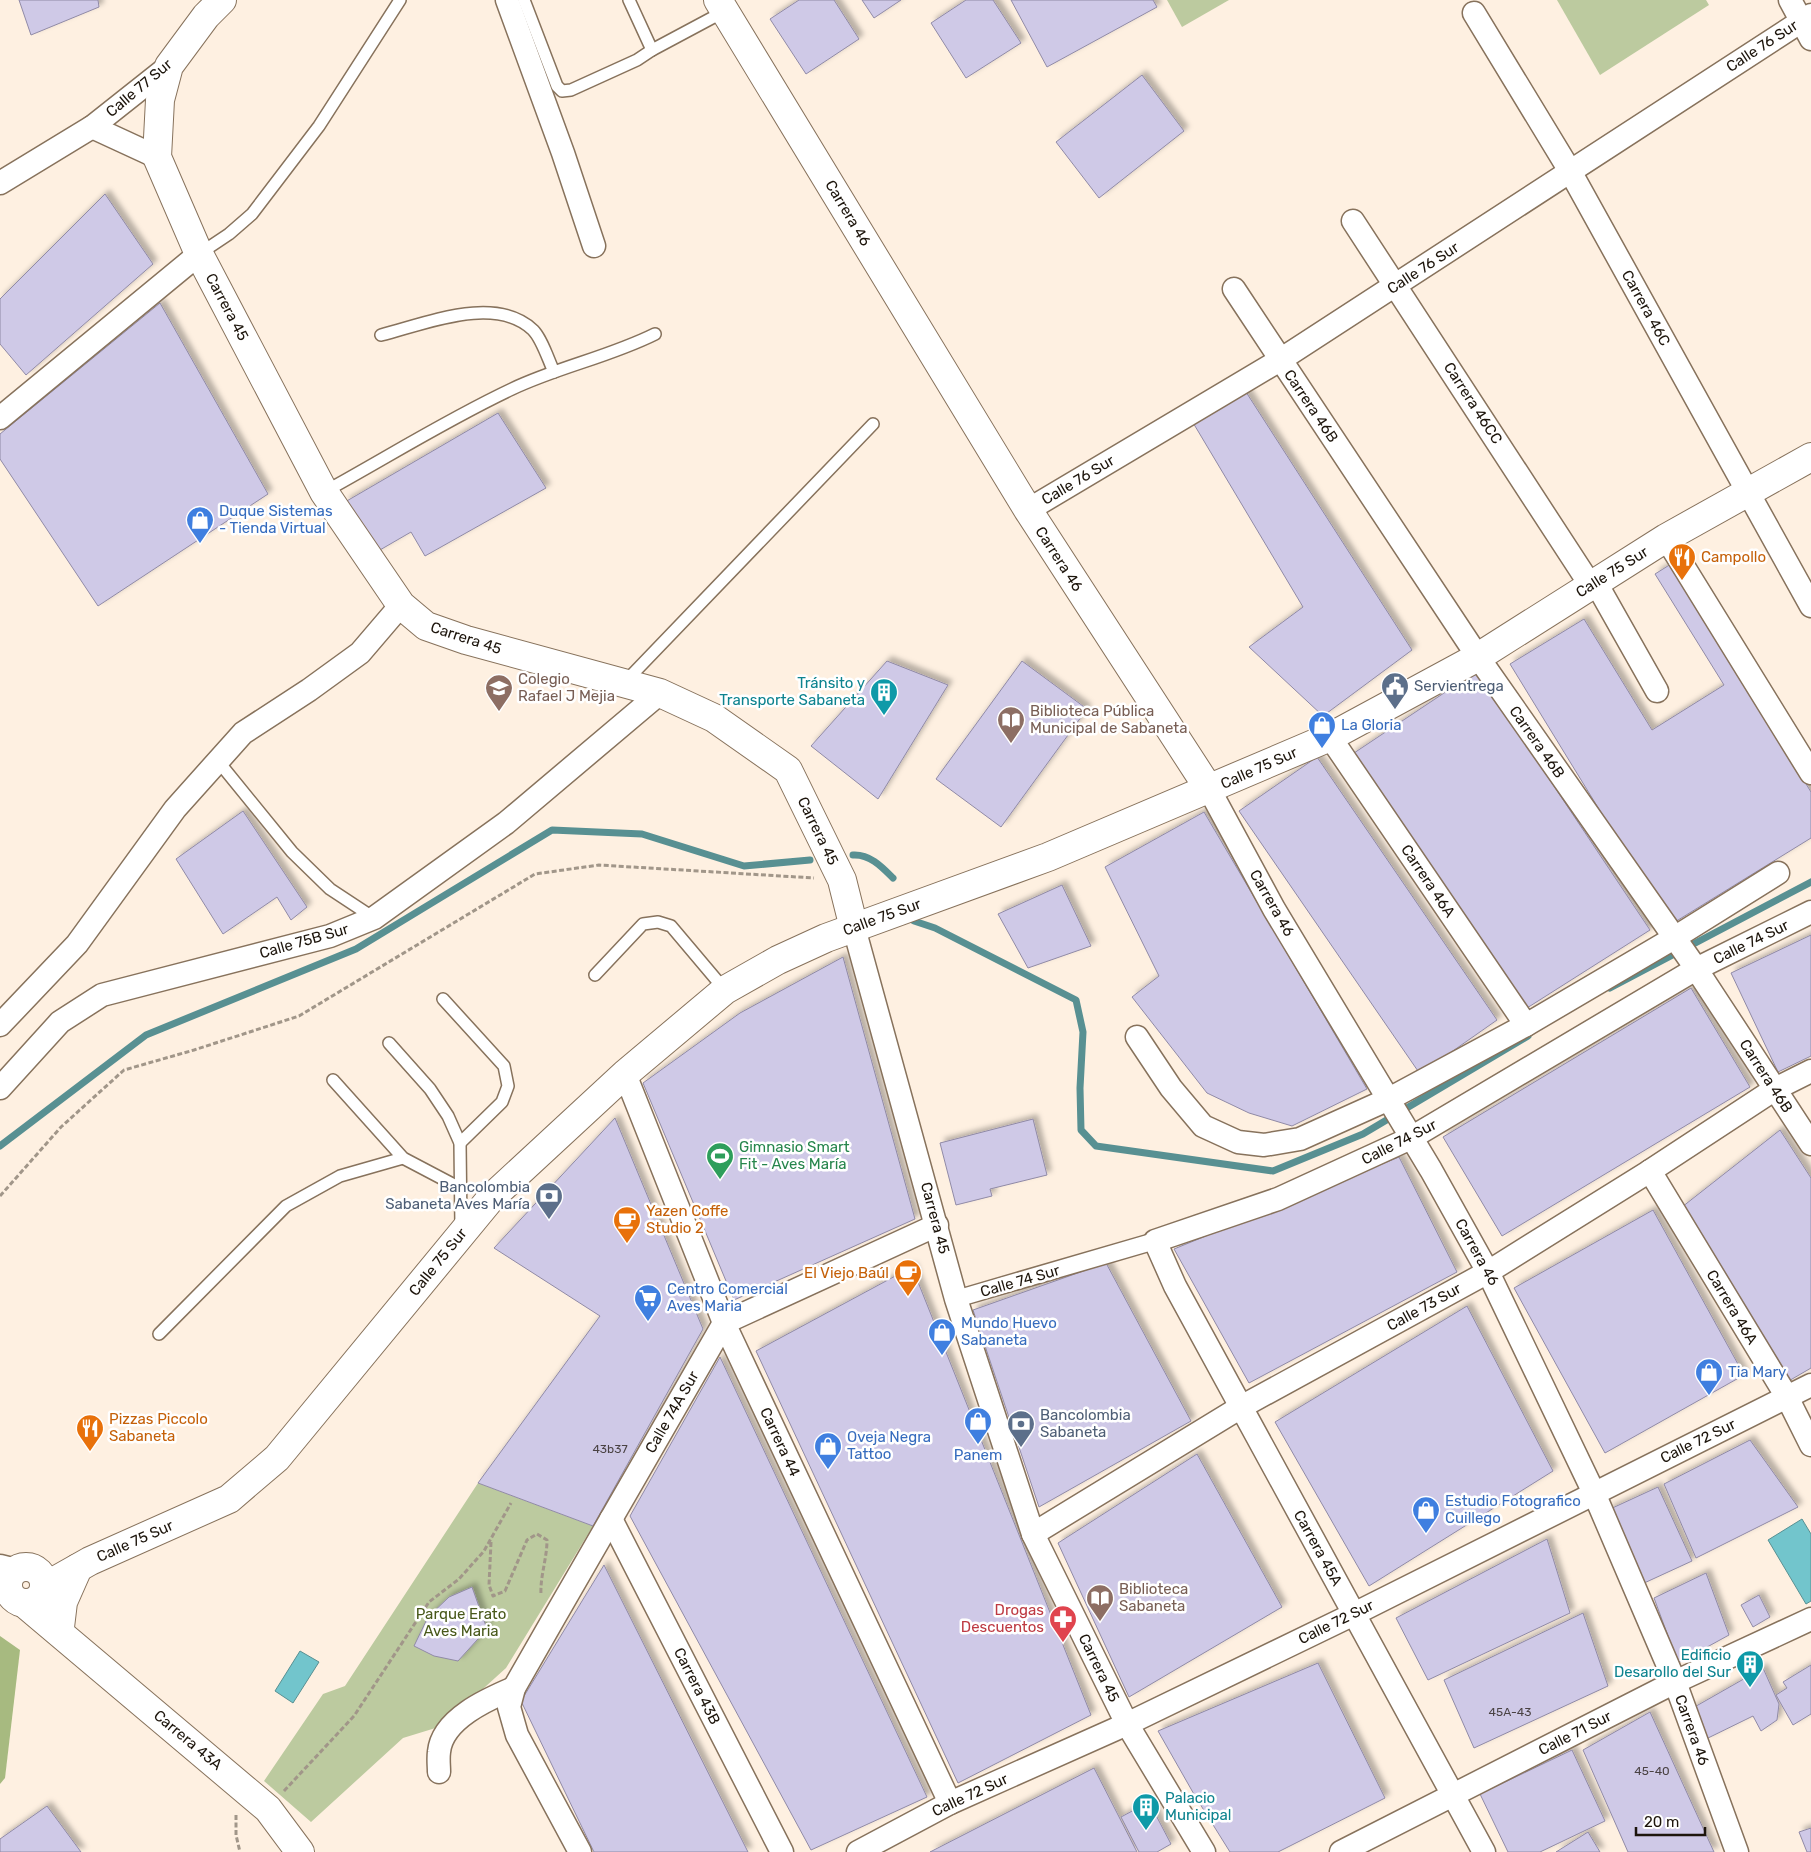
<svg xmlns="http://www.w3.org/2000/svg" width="1811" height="1852" font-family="Rubik,sans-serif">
<defs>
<filter id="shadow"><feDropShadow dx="4.5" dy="-4.5" stdDeviation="2.5" flood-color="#0004"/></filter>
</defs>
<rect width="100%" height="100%" fill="#fef0e1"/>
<g fill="#bcca9f">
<path d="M 1167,0 L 1229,0 L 1182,27 Z"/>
<path d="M 1557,0 L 1706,0 L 1709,5 L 1600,75 Z"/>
<path d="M 478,1483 L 593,1526 L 506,1668 L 442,1726 L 403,1738 L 311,1822 L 264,1781 L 323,1694 L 345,1686 Z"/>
</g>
<path fill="#a7ba80" d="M 0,1636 L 20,1650 L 5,1778 L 0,1784 Z"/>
<g fill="#72c5cc" stroke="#589092">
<path d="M 1802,1519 L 1811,1534 L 1811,1601 L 1806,1604 L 1768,1540 Z"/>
<path d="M 300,1651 L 319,1662 L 293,1703 L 275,1691 Z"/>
</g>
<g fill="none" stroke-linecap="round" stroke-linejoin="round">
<g stroke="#589092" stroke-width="7">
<path d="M 853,855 C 870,854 882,867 893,878"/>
<path d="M 914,921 L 935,928 L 1076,1000 L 1083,1032 L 1080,1088 L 1081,1130 L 1096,1146 L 1273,1171 L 1363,1134 L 1528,1036"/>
<path d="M 1610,988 L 1811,882"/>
<path d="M 0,1146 L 146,1035 L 356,949 L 552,830 L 642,834 L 744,866 L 810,860"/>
</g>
</g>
<g fill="#cfc9e7" stroke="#908aa6" filter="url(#shadow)">
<path d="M 19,0 L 98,0 L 99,7 L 31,35 Z"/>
<path d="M 799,0 L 834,0 L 859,39 L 806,74 L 770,19 Z"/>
<path d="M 862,0 L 901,0 L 874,18 Z"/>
<path d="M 966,0 L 993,0 L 1021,43 L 966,78 L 931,23 Z"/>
<path d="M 1011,0 L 1153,0 L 1157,7 L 1047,67 Z"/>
<path d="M 1142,75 L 1184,131 L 1099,198 L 1056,142 Z"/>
<path d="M 105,194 L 153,264 L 26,375 L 0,344 L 0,299 Z"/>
<path d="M 160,303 L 268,494 L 98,606 L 0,459 L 0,434 Z"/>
<path d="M 1246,392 L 1412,650 L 1323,716 L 1249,647 L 1303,607 L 1192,421 Z"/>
<path d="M 498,413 L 546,488 L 425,556 L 411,532 L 373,554 L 345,502 Z"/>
<path d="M 1671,564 L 1811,792 L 1811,838 L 1670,925 L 1510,664 L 1584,619 L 1652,730 L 1724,685 L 1655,574 Z"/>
<path d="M 887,661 L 948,685 L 878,799 L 811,746 Z"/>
<path d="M 1022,661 L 1087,709 L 1001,827 L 936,779 Z"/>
<path d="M 1477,671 L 1650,930 L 1527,1008 L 1351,755 Z"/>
<path d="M 1317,757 L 1497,1020 L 1420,1074 L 1239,811 Z"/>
<path d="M 243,811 L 307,907 L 291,920 L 277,897 L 223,934 L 176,859 Z"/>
<path d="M 1204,812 L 1367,1089 L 1292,1126 L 1249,1113 L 1207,1093 L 1132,997 L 1159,976 L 1105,867 Z"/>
<path d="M 1062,885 L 1091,946 L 1028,968 L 998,914 Z"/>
<path d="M 1811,935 L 1811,1056 L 1778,1072 L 1731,973 Z"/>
<path d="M 843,957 L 915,1219 L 734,1300 L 643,1083 L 740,1013 Z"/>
<path d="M 1691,988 L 1750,1087 L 1502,1236 L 1443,1137 Z"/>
<path d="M 615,1118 L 703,1329 L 593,1526 L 478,1483 L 600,1316 L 494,1248 Z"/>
<path d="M 1033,1119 L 1047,1175 L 990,1189 L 992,1196 L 956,1205 L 940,1143 Z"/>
<path d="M 1780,1130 L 1811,1178 L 1811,1368 L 1787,1382 L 1682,1207 Z"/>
<path d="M 1399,1157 L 1457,1272 L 1249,1383 L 1174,1249 Z"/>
<path d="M 1653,1210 L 1744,1375 L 1605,1453 L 1514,1288 Z"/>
<path d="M 1106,1263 L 1191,1421 L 1039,1507 L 973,1310 Z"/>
<path d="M 912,1267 L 1091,1715 L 958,1783 L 756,1351 Z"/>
<path d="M 1467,1306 L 1553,1471 L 1369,1586 L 1275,1422 Z"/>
<path d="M 720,1357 L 927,1797 L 811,1850 L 630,1516 Z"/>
<path d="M 1750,1440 L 1798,1507 L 1696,1558 L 1664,1484 Z"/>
<path d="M 1197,1454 L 1282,1607 L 1129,1697 L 1058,1543 Z"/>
<path d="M 1658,1487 L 1692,1561 L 1642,1584 L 1608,1510 Z"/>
<path d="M 1547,1539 L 1570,1613 L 1428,1680 L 1396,1618 Z"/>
<path d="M 604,1565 L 748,1852 L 594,1852 L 521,1701 Z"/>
<path d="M 1706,1573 L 1729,1635 L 1678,1663 L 1654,1598 Z"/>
<path d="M 472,1587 L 487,1629 L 458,1661 L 434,1656 L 414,1646 L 428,1617 L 449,1597 Z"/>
<path d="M 1759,1595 L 1770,1617 L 1753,1627 L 1741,1605 Z"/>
<path d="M 1583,1613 L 1608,1686 L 1474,1748 L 1444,1680 Z"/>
<path d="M 1318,1663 L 1385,1798 L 1278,1852 L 1230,1852 L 1195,1796 L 1158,1731 Z"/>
<path d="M 1811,1665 L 1811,1714 L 1793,1725 L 1776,1695 L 1787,1688 L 1783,1682 Z"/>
<path d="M 1763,1668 L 1779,1704 L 1777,1720 L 1761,1731 L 1753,1716 L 1706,1739 L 1691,1709 Z"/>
<path d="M 1650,1712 L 1714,1852 L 1628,1852 L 1583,1750 Z"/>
<path d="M 1572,1750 L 1605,1821 L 1540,1852 L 1508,1852 L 1480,1794 Z"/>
<path d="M 1094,1768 L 1137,1852 L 930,1852 Z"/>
<path d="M 1149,1802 L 1171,1844 L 1157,1852 L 1139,1852 L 1121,1817 Z"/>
<path d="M 47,1806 L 81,1852 L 0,1852 L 0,1839 Z"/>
<path d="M 1811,1828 L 1811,1852 L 1807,1852 L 1799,1832 Z"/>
<path d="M 1588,1832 L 1600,1852 L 1556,1852 Z"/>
</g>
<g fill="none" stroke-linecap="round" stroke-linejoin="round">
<g stroke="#87725c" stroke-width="14">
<g id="service">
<path d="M 524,0 L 557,86 L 562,91 L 571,90 L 637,60 L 652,50 L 629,0"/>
<path d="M 652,50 L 725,11"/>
<path d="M 199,254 L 229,234 L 252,214 L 319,126 L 400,0"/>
<path d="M 381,335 C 425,324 495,294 533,330 C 542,339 548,359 554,372"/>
<path d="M 324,492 C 386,458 448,419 512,389 C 558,367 609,357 655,334"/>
<path d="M 625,682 L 873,424"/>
<path d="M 218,761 L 292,852 L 330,889 L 374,918"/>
<path d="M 595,975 L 643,924 L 658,922 L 671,926 L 725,990"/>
<path d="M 443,999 L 504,1066 L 508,1086 L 502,1102 L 460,1143"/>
<path d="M 389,1043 L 430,1089 L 448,1116 L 460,1143 L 461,1228"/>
<path d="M 333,1080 L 403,1158 L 460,1188"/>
<path d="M 159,1334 L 286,1206 L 340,1176 L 403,1158"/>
</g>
</g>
<g stroke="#87725c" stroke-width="19">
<path id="pedestrian" d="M 956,1299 L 1155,1241"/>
</g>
<g stroke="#87725c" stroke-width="25">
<g id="minor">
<path d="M 507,0 L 563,153 L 594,246"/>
<path d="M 1790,0 L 1811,39"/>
<path d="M 1474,13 L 1570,171 L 1811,606"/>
<path d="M 92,127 L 157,157"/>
<path d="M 0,183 L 92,127 L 169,66"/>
<path d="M 1353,221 L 1591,586"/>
<path d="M 1234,289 L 1478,657 L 1693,964 L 1811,1144"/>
<path d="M 0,418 L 199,254"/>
<path d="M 1028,510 L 1280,360 L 1811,15"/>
<path d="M 1666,538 L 1811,773"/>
<path d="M 1596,583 L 1657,691"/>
<path d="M 1330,737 L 1526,1025"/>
<path d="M 1209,789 L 1274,909 L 1431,1170 L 1488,1272 L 1594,1493 L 1675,1682 L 1737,1852"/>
<path d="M 854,928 L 956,1299 L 1033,1534 L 1127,1724 L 1204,1852"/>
<path d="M 0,1025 L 77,944 L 175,809 L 243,733 L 309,690 L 360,653 L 401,605"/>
<path d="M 1137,1037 L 1171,1088 L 1203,1126 L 1238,1142 L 1264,1145 L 1300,1139 L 1389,1099 L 1526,1025 L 1674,938 L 1778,873"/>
<path d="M 625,1074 L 724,1323 L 950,1803"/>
<path d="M 0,1088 L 60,1022 L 102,995 L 330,936 L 374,918 L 506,823 L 660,693"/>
<path d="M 1650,1171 L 1787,1397 L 1811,1445"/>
<path d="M 611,1519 L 782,1852"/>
<path d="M 1033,1534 L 1241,1407 L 1488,1272 L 1650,1171 L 1775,1089 L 1811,1071"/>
<path d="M 0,1566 L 16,1570"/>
<path d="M 0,1584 L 8,1590"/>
<path d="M 439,1772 C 439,1766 438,1759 439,1752 C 442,1719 488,1699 514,1688"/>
<path d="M 580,1852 L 517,1735 L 509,1707 L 514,1688 L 554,1618 L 724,1323 L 937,1225"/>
<path d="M 858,1852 L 950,1803 L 1127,1724 L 1354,1614 L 1811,1385"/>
<path d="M 1341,1852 L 1675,1682 L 1811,1619"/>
<path d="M 1484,1852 L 1175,1286 L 1155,1241 L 1278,1199 L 1411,1138 L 1696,969 L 1811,912"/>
</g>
</g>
<g stroke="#87725c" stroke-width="30">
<g id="tertiary">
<path d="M 222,0 L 206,16 L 169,66 L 160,100 L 157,157 L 199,254 L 324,492 L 401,605 L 426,626 L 466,640 L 660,693 L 714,718 L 788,770 L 842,880 L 854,928"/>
<path d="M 718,0 L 1028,510 L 1209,789"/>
<circle cx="26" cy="1585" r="18"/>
<path d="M 44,1587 L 90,1561 L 229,1499 L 277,1458 L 492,1197 L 625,1074 L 725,990 L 778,960 L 826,938 L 1048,857 L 1330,737 L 1478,657 L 1666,538 L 1811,457"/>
<path d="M 25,1604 L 268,1809 L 300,1852"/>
<path d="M 60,1627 L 63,1602 L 78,1568"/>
</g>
</g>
<g stroke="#a19689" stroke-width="3" stroke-dasharray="5 2.5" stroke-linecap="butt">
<path d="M 0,1196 L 61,1127 L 124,1070 L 194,1050 L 299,1016 L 535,874 L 599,865 L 814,878"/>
<path d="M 491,1542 L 489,1585 L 493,1596 L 505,1591 L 527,1540 L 537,1534 L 547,1540 C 547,1559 540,1576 541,1595"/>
<path d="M 284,1791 L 354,1716 L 429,1602 L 459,1579 L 484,1551 L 511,1503"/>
<path d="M 236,1815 L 236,1835 L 240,1852"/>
</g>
<use href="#service" stroke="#fff" stroke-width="11"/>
<use href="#pedestrian" stroke="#fff" stroke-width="16"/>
<use href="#minor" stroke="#fff" stroke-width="22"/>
<use href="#tertiary" stroke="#fff" stroke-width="28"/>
</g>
<defs>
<g id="shop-pin" transform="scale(1.4375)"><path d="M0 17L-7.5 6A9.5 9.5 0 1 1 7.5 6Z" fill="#3f7fe0" stroke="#fff"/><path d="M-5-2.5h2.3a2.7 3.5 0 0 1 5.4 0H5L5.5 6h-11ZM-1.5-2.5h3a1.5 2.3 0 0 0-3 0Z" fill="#fff"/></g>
<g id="restaurant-pin" transform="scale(1.4375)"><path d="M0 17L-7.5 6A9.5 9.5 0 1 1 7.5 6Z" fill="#e8710a" stroke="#fff"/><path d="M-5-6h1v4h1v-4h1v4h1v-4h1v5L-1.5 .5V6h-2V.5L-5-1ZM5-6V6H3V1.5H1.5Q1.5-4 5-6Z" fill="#fff"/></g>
<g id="civic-pin" transform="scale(1.4375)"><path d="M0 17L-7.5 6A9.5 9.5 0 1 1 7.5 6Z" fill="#5c6f8a" stroke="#fff"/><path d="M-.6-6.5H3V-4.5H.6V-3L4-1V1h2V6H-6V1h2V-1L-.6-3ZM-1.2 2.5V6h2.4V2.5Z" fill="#fff"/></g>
<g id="school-pin" transform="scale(1.4375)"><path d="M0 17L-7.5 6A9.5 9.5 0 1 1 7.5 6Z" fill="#8d6e63" stroke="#fff"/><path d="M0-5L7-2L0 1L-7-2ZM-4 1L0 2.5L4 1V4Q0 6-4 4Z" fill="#fff"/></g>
<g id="building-pin" transform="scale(1.4375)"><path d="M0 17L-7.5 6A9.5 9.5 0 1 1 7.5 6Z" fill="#0f9aa8" stroke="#fff"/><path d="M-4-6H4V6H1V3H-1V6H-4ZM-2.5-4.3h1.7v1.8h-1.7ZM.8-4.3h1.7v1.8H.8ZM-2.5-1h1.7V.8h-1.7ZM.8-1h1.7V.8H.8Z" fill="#fff"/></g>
<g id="library-pin" transform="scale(1.4375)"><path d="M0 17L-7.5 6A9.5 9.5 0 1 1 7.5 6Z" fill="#8d6e63" stroke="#fff"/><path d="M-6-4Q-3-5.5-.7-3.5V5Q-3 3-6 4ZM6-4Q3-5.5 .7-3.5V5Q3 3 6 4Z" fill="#fff"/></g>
<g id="stadium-pin" transform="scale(1.4375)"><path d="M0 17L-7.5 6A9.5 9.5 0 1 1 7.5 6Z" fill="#2e9e5b" stroke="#fff"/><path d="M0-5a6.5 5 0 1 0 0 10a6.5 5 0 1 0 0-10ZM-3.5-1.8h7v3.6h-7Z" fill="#fff"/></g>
<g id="bank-pin" transform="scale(1.4375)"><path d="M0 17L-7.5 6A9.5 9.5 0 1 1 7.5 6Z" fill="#5c6f8a" stroke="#fff"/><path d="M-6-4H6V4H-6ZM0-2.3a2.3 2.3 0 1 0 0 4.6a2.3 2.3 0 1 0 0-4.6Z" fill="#fff"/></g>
<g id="cafe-pin" transform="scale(1.4375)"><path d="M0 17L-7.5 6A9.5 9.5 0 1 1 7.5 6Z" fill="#e8710a" stroke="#fff"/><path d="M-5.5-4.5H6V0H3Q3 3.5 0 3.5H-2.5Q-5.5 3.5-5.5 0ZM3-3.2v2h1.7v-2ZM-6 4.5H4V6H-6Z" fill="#fff"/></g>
<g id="supermarket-pin" transform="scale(1.4375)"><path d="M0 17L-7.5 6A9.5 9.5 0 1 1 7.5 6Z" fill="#3f7fe0" stroke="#fff"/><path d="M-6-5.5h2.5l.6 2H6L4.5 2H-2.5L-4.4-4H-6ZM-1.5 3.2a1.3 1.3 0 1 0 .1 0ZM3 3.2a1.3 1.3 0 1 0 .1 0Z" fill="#fff"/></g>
<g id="pharmacy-pin" transform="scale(1.4375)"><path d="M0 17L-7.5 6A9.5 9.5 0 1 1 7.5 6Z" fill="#e0444e" stroke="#fff"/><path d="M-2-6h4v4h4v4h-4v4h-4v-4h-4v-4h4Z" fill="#fff"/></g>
</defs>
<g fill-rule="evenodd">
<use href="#shop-pin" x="200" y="520"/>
<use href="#restaurant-pin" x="1682" y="557"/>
<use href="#civic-pin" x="1395" y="686"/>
<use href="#school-pin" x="499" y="688"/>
<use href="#building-pin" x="884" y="692"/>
<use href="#library-pin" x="1011" y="720"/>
<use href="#shop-pin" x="1322" y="725"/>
<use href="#stadium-pin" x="720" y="1156"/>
<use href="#bank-pin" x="549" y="1196"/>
<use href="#cafe-pin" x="627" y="1220"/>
<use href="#cafe-pin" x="908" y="1273"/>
<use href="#supermarket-pin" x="648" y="1298"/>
<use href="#shop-pin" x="942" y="1332"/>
<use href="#shop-pin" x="1709" y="1372"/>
<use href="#shop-pin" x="978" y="1421"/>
<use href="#bank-pin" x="1021" y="1424"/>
<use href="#restaurant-pin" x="90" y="1428"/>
<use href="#shop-pin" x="828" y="1446"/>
<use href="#shop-pin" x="1426" y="1510"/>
<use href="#library-pin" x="1100" y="1598"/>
<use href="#pharmacy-pin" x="1063" y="1619"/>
<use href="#building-pin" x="1750" y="1664"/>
<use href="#building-pin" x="1146" y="1807"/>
</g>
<g text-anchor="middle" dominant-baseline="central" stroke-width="5" stroke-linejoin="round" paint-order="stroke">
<g font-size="12" fill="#4a4243">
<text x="610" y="1449">43b37</text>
<text x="1510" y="1712">45A-43</text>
<text x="1652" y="1771">45-40</text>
</g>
<g font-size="15" fill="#1d150c" stroke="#fff">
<text transform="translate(1762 46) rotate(-33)">Calle 76 Sur</text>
<text transform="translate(139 88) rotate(-40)">Calle 77 Sur</text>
<text transform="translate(848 213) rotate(59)">Carrera 46</text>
<text transform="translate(1423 268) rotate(-33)">Calle 76 Sur</text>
<text transform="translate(227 307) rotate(62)">Carrera 45</text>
<text transform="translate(1646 308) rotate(61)">Carrera 46C</text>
<text transform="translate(1473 403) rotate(57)">Carrera 46CC</text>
<text transform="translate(1311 406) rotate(56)">Carrera 46B</text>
<text transform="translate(1078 480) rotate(-31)">Calle 76 Sur</text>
<text transform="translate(1059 559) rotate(57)">Carrera 46</text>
<text transform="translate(1612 572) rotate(-32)">Calle 75 Sur</text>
<text transform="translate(466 638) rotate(18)">Carrera 45</text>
<text transform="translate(1537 742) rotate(55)">Carrera 46B</text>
<text transform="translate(1259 768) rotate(-24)">Calle 75 Sur</text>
<text transform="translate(818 831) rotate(64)">Carrera 45</text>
<text transform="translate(1428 881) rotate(56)">Carrera 46A</text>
<text transform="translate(1272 903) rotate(60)">Carrera 46</text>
<text transform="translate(882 917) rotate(-20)">Calle 75 Sur</text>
<text transform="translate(304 941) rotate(-16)">Calle 75B Sur</text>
<text transform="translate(1751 942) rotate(-26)">Calle 74 Sur</text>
<text transform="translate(1766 1076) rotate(57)">Carrera 46B</text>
<text transform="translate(1399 1142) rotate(-27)">Calle 74 Sur</text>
<text transform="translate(935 1218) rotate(75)">Carrera 45</text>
<text transform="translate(1477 1252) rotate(61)">Carrera 46</text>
<text transform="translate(438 1262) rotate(-51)">Calle 75 Sur</text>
<text transform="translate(1020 1281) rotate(-16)">Calle 74 Sur</text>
<text transform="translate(1424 1307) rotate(-29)">Calle 73 Sur</text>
<text transform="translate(1732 1307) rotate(59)">Carrera 46A</text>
<text transform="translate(672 1412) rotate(-60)">Calle 74A Sur</text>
<text transform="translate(1698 1441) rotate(-26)">Calle 72 Sur</text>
<text transform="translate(780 1442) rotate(65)">Carrera 44</text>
<text transform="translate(135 1541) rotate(-24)">Calle 75 Sur</text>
<text transform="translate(1318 1548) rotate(61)">Carrera 45A</text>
<text transform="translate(1336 1622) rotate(-26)">Calle 72 Sur</text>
<text transform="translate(1099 1668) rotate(64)">Carrera 45</text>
<text transform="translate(697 1686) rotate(63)">Carrera 43B</text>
<text transform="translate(1692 1730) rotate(70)">Carrera 46</text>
<text transform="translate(1575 1733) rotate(-27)">Calle 71 Sur</text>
<text transform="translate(188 1740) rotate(40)">Carrera 43A</text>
<text transform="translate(970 1795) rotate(-25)">Calle 72 Sur</text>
</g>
<g font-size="15" fill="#366cbe" stroke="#fff" text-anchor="start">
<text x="219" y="511">Duque Sistemas<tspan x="219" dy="17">- Tienda Virtual</tspan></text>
<text x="1341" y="725">La Gloria</text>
<text x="667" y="1289">Centro Comercial<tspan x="667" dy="17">Aves Maria</tspan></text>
<text x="961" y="1323">Mundo Huevo<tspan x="961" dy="17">Sabaneta</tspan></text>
<text x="1728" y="1372">Tia Mary</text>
<text x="847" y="1437">Oveja Negra<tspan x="847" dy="17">Tattoo</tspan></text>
<text x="978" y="1455" text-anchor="middle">Panem</text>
<text x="1445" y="1501">Estudio Fotografico<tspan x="1445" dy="17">Cuillego</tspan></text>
</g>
<g font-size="15" fill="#c56008" stroke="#fff" text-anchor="start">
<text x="1701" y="557">Campollo</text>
<text x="646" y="1211">Yazen Coffe<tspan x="646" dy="17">Studio 2</tspan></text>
<text x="889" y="1273" text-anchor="end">El Viejo Baúl</text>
<text x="109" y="1419">Pizzas Piccolo<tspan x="109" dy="17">Sabaneta</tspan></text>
</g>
<g font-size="15" fill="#785e54" stroke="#fff" text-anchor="start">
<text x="518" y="679">Colegio<tspan x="518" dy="17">Rafael J Mejia</tspan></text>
<text x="1030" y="711">Biblioteca Pública<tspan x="1030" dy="17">Municipal de Sabaneta</tspan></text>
<text x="1119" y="1589">Biblioteca<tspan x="1119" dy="17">Sabaneta</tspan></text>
</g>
<g font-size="15" fill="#0d838f" stroke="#fff" text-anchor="end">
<text x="865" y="683">Tránsito y<tspan x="865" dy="17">Transporte Sabaneta</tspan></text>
<text x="1731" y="1655">Edificio<tspan x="1731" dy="17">Desarollo del Sur</tspan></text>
<text x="1165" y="1798" text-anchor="start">Palacio<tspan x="1165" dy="17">Municipal</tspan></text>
</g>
<g font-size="15" fill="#4e5e75" stroke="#fff" text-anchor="start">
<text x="1414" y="686">Servientrega</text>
<text x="530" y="1187" text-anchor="end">Bancolombia<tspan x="530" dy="17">Sabaneta Aves María</tspan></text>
<text x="1040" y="1415">Bancolombia<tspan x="1040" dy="17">Sabaneta</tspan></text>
</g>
<g font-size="15" fill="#27864d" stroke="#fff" text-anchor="start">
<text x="739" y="1147">Gimnasio Smart<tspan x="739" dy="17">Fit - Aves María</tspan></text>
</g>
<g font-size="15" fill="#be3a42" stroke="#fff" text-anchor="end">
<text x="1044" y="1610">Drogas<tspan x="1044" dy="17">Descuentos</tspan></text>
</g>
<g font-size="15" fill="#48581a" stroke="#fff">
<text x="461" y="1614">Parque Erato<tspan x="461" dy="17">Aves Maria</tspan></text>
</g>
</g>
<path d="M1636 1827v8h69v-8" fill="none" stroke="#1d150c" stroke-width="2.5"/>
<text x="1644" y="1827" font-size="15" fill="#1d150c" stroke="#ffffff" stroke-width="4" paint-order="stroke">20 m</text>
</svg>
